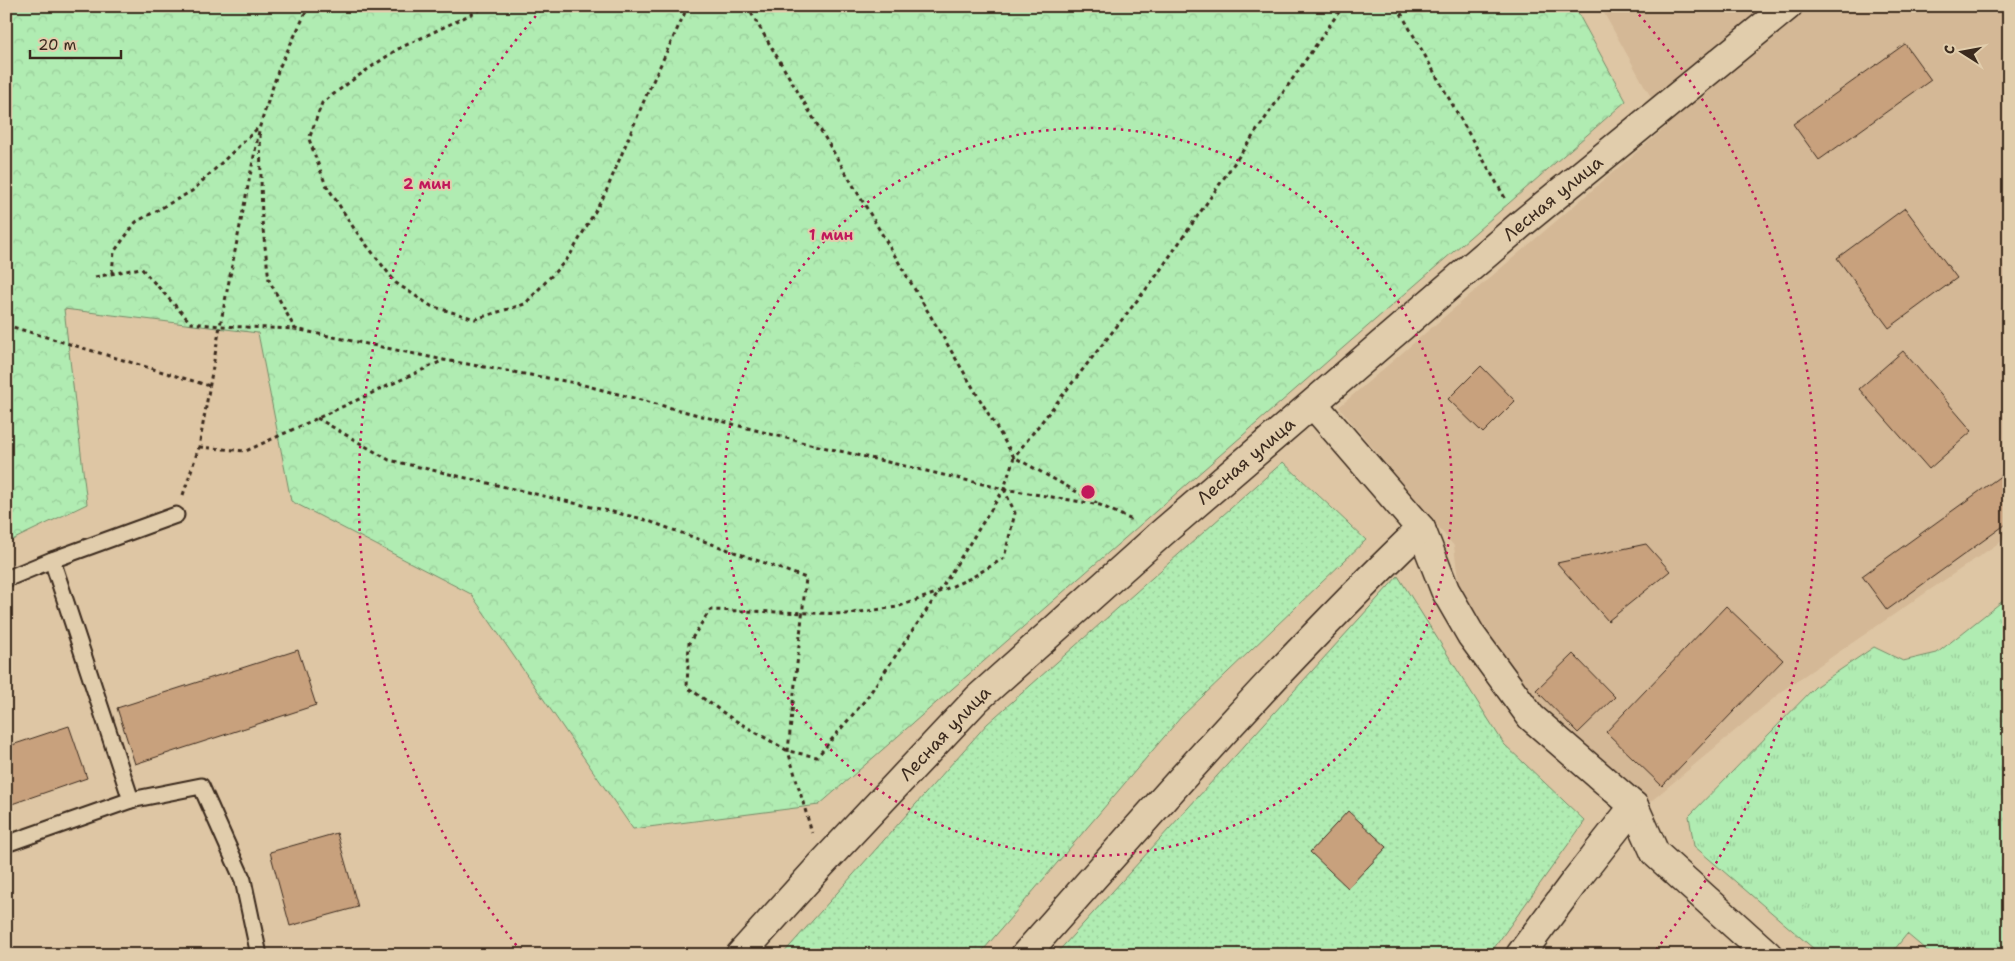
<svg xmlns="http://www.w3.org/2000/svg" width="2015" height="961" font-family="'Shantell Sans',sans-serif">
<defs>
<pattern id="grass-tufts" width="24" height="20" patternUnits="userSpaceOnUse" patternTransform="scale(1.25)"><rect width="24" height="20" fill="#b0ecb2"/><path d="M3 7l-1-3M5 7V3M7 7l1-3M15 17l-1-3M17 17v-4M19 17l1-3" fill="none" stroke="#98cb99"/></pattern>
<pattern id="forest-crowns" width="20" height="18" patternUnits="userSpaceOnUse" patternTransform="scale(1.25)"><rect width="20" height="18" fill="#b0ecb2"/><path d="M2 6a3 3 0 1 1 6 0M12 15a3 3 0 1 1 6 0" fill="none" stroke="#98cb99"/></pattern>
<pattern id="park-dots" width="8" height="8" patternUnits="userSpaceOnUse" patternTransform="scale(1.25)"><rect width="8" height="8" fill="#b0ecb2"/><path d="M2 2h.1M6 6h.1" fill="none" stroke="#98cb99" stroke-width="1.8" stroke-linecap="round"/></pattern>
</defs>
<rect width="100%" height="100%" fill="#dec6a4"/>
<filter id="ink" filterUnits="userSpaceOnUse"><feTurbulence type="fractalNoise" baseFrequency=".02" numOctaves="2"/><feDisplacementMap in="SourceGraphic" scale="10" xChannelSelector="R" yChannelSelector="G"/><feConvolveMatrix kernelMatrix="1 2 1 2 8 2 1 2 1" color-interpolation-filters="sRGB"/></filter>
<g filter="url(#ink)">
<path fill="#d4b896" d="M 1600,6 L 2009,6 L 2009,536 L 1786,688 L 1650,802 L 1535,699 L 1460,596 L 1454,546 L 1339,407 L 1667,126 Z"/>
<path fill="url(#grass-tufts)" stroke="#768b68" d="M 2009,596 L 2009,955 L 1932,955 L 1907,934 L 1890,955 L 1821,955 L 1694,846 L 1689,816 L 1815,687 L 1874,647 L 1903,661 L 1937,653 Z"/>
<path fill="url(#forest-crowns)" stroke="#768b68" d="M 6,6 L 1574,6 L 1626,101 L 819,805 L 633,829 L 471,594 L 291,501 L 258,333 L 64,309 L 87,504 L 6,543 Z"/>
<g fill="url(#park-dots)" stroke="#768b68">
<path d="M 1283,462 L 1366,540 L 1181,717 L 979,955 L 782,955 L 987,724 Z"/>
<path d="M 1398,576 L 1504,744 L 1585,821 L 1489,955 L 1055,955 Z"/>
</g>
<g fill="#c8a17d" stroke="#3b2a1e">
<path d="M 1905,44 L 1931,80 L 1819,160 L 1793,124 Z"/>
<path d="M 1905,208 L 1957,278 L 1889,328 L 1837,258 Z"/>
<path d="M 2009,281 L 2009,297 L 2002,286 Z"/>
<path d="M 1903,351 L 1972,431 L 1929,469 L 1859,389 Z"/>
<path d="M 1481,366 L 1515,401 L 1483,433 L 1448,399 Z"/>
<path d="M 2009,470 L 2009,522 L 1887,610 L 1862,576 Z"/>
<path d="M 1646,544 L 1670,571 L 1608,621 L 1557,563 Z"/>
<path d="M 1726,606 L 1783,660 L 1662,786 L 1606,732 Z"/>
<path d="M 298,650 L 316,705 L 135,764 L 117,708 Z"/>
<path d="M 1573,654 L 1615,697 L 1578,733 L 1536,690 Z"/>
<path d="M 69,726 L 87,778 L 6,806 L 6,747 Z"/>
<path d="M 1348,811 L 1387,847 L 1348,888 L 1310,852 Z"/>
<path d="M 337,833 L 358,907 L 290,926 L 270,852 Z"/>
</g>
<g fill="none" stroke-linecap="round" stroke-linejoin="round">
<g stroke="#3b2a1e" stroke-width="19">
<g id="service">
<path d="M 52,560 L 131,800 L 201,786 L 243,880 L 259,955"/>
<path d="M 6,579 L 52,560 L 176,515"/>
<path d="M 6,844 L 131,800"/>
</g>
</g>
<g stroke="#3b2a1e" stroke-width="31">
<g id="minor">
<path d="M 1313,404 L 1421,529 L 1445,590 L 1471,635 L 1531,717 L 1634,806 L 1655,853 L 1768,955"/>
<path id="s1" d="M 740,955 L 821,865 L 977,699 L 1162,533 L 1520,225 L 1788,6"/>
<path d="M 1025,955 C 1153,810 1281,663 1421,529"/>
<path d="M 1520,955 L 1575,881 L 1634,806"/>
</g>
</g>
<g stroke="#3b2a1e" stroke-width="3" stroke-dasharray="4 4" stroke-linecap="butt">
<path d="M 488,6 L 396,50 L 351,81 L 322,103 L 309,139 L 325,183 L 355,230 L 396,283 L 431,306 L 475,319 L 525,304 L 569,257 L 605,194 L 646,96 L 688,6"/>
<path d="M 747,6 L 1014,457 L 1097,503"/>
<path d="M 1397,6 L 1505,198"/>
<path d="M 260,134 L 262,221 L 269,280 L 295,329"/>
<path d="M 112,273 L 114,252 L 136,222 L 192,191 L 260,126"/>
<path d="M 95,277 L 141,268 L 191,323 L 220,326 L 295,329 L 444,360 L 576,383 L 801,442 L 1004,489 L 1100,505 L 1132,520"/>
<path d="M 6,325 L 210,386"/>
<path d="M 317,418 L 389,460 L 643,519 L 806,578 L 788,751 L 812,833"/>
<path d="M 199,447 L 246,451 L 444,360"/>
<path d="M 1004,489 L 1015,513 L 1004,558 L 971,578 L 939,592 L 897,607 L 846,614 L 710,610 L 689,643 L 687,687 L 731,718 L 788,751 L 817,757 L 866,699 L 939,592 L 1004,489 L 1014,457 L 1154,279 L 1343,6"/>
<path d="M 183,495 L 199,447 L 220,326 L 260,126 L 279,68 L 309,6"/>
</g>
<use href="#service" stroke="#e1cdac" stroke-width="15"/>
<use href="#minor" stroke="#e1cdac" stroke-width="28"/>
</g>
</g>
<g fill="none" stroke="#c2185b" stroke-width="2.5" stroke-dasharray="2.5 5">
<circle cx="1088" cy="492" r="364"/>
<path d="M521 951A729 729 0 0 1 542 9M1634 9A729 729 0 0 1 1655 951"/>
</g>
<g text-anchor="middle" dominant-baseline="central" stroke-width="4" stroke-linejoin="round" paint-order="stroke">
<g font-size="18" fill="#3b2a1e" stroke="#e1cdac">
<text stroke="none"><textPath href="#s1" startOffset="1112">Лесная улица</textPath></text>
<text stroke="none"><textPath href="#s1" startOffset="708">Лесная улица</textPath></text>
<text stroke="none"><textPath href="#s1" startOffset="302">Лесная улица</textPath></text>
</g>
</g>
<circle cx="1088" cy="492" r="8" fill="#c2185b" stroke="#e1cdac" stroke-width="2.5"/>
<g font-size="15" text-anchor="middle" font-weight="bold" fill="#c2185b" stroke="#e1cdac" stroke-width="4" stroke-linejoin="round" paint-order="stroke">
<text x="427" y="189">2 мин</text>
<text x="831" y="240">1 мин</text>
</g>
<rect width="2015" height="961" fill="none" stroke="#e1cdac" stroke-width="25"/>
<rect x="12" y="12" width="1990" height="936" fill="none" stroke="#3b2a1e" stroke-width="2" filter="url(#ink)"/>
<g transform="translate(1962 52) rotate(281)" stroke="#e1cdac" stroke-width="4" paint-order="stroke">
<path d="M0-4L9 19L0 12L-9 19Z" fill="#3b2a1e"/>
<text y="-8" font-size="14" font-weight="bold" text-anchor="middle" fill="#3b2a1e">С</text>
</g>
<path d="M30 50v8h91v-8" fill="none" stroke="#3b2a1e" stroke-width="2.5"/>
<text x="38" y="50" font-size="15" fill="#3b2a1e" stroke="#e1cdac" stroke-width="4" paint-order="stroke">20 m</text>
</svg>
